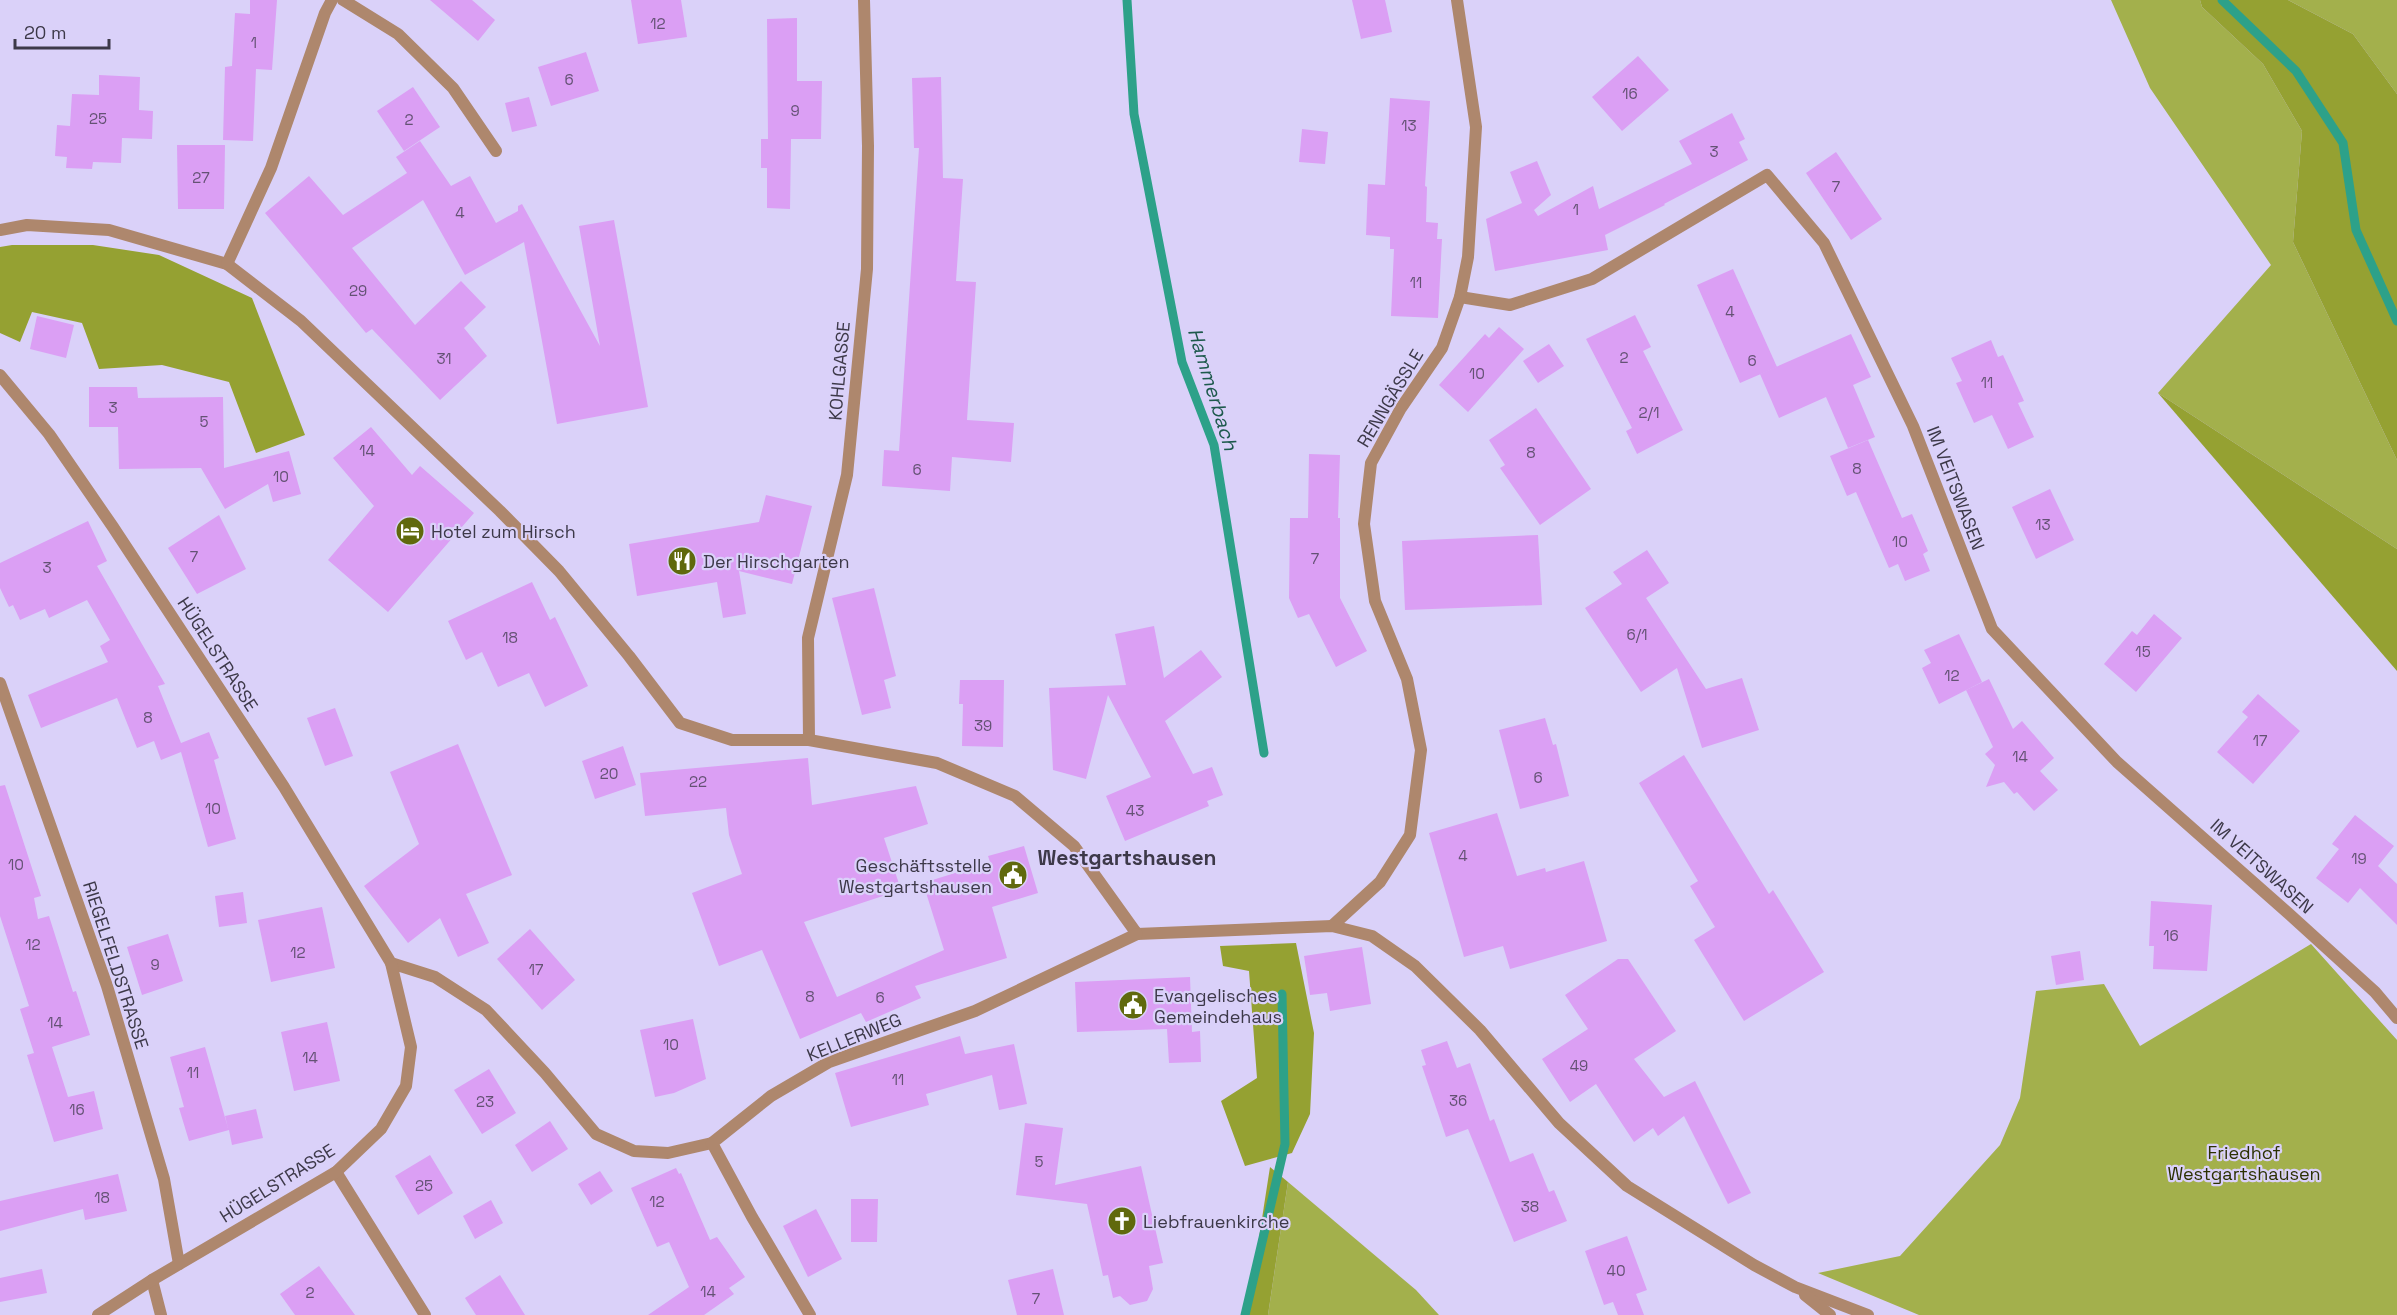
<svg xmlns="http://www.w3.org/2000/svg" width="2397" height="1315" font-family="'Space Grotesk',sans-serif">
<rect width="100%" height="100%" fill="#dad1f9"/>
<g fill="#a3b04c">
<path d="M 2111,0 L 2200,0 L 2202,7 L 2263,64 L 2302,131 L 2293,242 L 2397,460 L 2397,549 L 2158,393 L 2271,265 L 2150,88 Z"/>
<path d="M 2288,0 L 2397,0 L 2397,94 L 2353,34 Z"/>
<path d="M 2311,944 L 2397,1040 L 2397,1315 L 1919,1315 L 1818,1273 L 1900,1256 L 2000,1145 L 2020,1098 L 2036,991 L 2104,984 L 2140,1046 Z"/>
<path d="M 1288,1182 L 1416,1290 L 1439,1315 L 1268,1315 Z"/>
</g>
<g fill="#95a132">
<path d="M 2200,0 L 2288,0 L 2353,34 L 2397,94 L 2397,460 L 2293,242 L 2302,131 L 2263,64 L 2202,7 Z"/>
<path d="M 12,245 L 93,245 L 159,255 L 252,298 L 305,435 L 256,453 L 229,382 L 162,365 L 99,369 L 82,323 L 32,312 L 20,342 L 0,333 L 0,247 Z"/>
<path d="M 2158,393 L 2397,549 L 2397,671 Z"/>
<path d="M 1296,943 L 1314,1033 L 1310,1114 L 1292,1153 L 1245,1166 L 1221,1101 L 1257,1078 L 1249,971 L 1223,966 L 1220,946 Z"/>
<path d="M 1270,1167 L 1288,1182 L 1268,1315 L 1247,1315 Z"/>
</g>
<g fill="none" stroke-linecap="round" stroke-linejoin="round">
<g stroke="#2da189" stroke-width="9">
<path d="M 1127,0 L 1134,114 L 1182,362 L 1214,445 L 1264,753"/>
<path d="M 2222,0 L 2296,71 L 2343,143 L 2356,230 L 2397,321"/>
<path d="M 1245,1315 L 1285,1144 L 1282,994"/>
</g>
</g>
<g fill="#db9ff4">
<path d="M 250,0 L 277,0 L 272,70 L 256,69 L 253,141 L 223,140 L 225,67 L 232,66 L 235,13 L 250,14 Z"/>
<path d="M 430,0 L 472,0 L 495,20 L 478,41 Z"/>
<path d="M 631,0 L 681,0 L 687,37 L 638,44 Z"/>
<path d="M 1352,0 L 1385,0 L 1392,32 L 1361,39 Z"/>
<path d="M 797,18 L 797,81 L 822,81 L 821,139 L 791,139 L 790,209 L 767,208 L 767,168 L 761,168 L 761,139 L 768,139 L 767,19 Z"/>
<path d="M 586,52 L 599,91 L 551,106 L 538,67 Z"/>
<path d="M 1638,56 L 1669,90 L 1622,131 L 1592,97 Z"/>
<path d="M 99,75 L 140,77 L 139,110 L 153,111 L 152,139 L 122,138 L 121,163 L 93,162 L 92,169 L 66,168 L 67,157 L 55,156 L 57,125 L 70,126 L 72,94 L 99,95 Z"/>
<path d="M 941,77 L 943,178 L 963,179 L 956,281 L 976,282 L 967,420 L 1014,423 L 1011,462 L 952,457 L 950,491 L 882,486 L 884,450 L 899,451 L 919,148 L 914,148 L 912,78 Z"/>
<path d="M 413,87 L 440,127 L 404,151 L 377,111 Z"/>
<path d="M 529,97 L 537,126 L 512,132 L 505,103 Z"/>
<path d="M 1390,98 L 1430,101 L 1425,186 L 1427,187 L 1426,222 L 1438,223 L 1437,239 L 1442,239 L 1438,318 L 1391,316 L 1394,249 L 1390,249 L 1390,237 L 1366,235 L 1368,184 L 1385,185 Z"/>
<path d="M 1732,113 L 1745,139 L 1739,142 L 1748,160 L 1664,204 L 1665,205 L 1605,235 L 1608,250 L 1495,271 L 1486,219 L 1522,203 L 1510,172 L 1537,161 L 1551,195 L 1534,210 L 1538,216 L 1593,186 L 1599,209 L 1692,164 L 1679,141 Z"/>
<path d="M 1302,129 L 1328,132 L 1325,164 L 1299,162 Z"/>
<path d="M 420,141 L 451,186 L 470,176 L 496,223 L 518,211 L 518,206 L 522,204 L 600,346 L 579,226 L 614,220 L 648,407 L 557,424 L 524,242 L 465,275 L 423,200 L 352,248 L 415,325 L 461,281 L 486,307 L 464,328 L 487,356 L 440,400 L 372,329 L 366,333 L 265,213 L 309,176 L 343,215 L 407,173 L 396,157 Z"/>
<path d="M 177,145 L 225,145 L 224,209 L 178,209 Z"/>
<path d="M 1836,152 L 1882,219 L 1851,240 L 1806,173 Z"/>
<path d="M 1733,269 L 1777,367 L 1740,383 L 1697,285 Z"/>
<path d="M 1635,315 L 1651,347 L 1643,351 L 1683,430 L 1637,454 L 1626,431 L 1632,428 L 1586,339 Z"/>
<path d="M 37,316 L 74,325 L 66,358 L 30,349 Z"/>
<path d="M 1499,327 L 1524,349 L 1468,412 L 1439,385 L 1485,334 L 1489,338 Z"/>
<path d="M 1851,334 L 1871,377 L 1853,385 L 1875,437 L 1848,448 L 1826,397 L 1779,418 L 1760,374 Z"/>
<path d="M 1991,340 L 1998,357 L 2003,355 L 2024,401 L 2018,403 L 2034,437 L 2008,449 L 1992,415 L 1974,423 L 1956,383 L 1962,381 L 1951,358 Z"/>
<path d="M 1549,344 L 1564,366 L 1538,383 L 1523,361 Z"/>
<path d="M 89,387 L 137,387 L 138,398 L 223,397 L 224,468 L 289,451 L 301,494 L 273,502 L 268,484 L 225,509 L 201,468 L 119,469 L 118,427 L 89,427 Z"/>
<path d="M 1536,408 L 1591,489 L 1540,525 L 1500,468 L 1505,465 L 1489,440 Z"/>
<path d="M 371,427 L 412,475 L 420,466 L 474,513 L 388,612 L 328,560 L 374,506 L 333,458 Z"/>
<path d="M 1868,440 L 1902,518 L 1912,514 L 1928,551 L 1923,554 L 1930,571 L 1905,581 L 1898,564 L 1889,568 L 1856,492 L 1847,496 L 1830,456 Z"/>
<path d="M 1309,454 L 1340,455 L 1338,518 L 1340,518 L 1340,598 L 1367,651 L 1336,667 L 1309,614 L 1298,618 L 1289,598 L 1290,518 L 1308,518 Z"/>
<path d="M 2050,489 L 2074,540 L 2036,559 L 2012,507 Z"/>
<path d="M 766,495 L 812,506 L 792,584 L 739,571 L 746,614 L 723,618 L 717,582 L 637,596 L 629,544 L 759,522 Z"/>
<path d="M 219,515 L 246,569 L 197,594 L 168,548 Z"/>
<path d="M 88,521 L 107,561 L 97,566 L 165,684 L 158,686 L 181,743 L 209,732 L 219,758 L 214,760 L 236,839 L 208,847 L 181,752 L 161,760 L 154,741 L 137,748 L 117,698 L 41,728 L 28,695 L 108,662 L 100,646 L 110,640 L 87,600 L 49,618 L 45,609 L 20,620 L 13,605 L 9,607 L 0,588 L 0,563 Z"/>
<path d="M 1538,535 L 1542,605 L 1405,610 L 1402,541 Z"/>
<path d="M 1647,550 L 1669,583 L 1646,598 L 1706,689 L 1742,678 L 1759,730 L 1702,748 L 1677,668 L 1641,692 L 1585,608 L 1622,584 L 1613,572 Z"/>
<path d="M 532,582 L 550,620 L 555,617 L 588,686 L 545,707 L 529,673 L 498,687 L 482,652 L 466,660 L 448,621 Z"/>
<path d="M 874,588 L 896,676 L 884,680 L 891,708 L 862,715 L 832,598 Z"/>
<path d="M 2154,614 L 2182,638 L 2136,692 L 2104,664 L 2132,631 L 2137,635 Z"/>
<path d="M 1154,626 L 1164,678 L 1201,650 L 1222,677 L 1165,721 L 1193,774 L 1212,767 L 1223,795 L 1207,801 L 1209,806 L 1125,841 L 1106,796 L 1151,777 L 1108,695 L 1086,779 L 1053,770 L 1049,688 L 1126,685 L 1115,634 Z"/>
<path d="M 1959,634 L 1982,682 L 1939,704 L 1922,668 L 1931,663 L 1924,650 Z"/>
<path d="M 1989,679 L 2013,729 L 2022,721 L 2054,758 L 2040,771 L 2058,790 L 2034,811 L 2017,792 L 2014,794 L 2004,782 L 1986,787 L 1995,765 L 1985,754 L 1993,747 L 1966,690 Z"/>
<path d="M 960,680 L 1004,680 L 1003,747 L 962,746 L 963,704 L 959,704 Z"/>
<path d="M 2258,694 L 2300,731 L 2253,784 L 2217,752 L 2248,717 L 2242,712 Z"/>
<path d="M 335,708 L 353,756 L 325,766 L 307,718 Z"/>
<path d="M 1545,718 L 1553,745 L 1556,744 L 1569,796 L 1520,809 L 1499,730 Z"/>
<path d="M 458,744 L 512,875 L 466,894 L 489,943 L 458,957 L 440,918 L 408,943 L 364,886 L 419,844 L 390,772 Z"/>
<path d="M 623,746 L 636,785 L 595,799 L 582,761 Z"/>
<path d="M 1684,755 L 1769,894 L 1773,890 L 1824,972 L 1744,1021 L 1694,940 L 1715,927 L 1690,886 L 1698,881 L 1639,783 Z"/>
<path d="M 808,758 L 812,805 L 916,786 L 928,824 L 884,838 L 901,890 L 804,922 L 837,997 L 944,950 L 923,883 L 990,862 L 988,856 L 1024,846 L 1038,893 L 992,907 L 1007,958 L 915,986 L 921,998 L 866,1022 L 861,1013 L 800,1039 L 762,950 L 719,966 L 692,893 L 742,874 L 729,835 L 726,808 L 645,816 L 640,773 Z"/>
<path d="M 5,785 L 41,896 L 34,898 L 38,919 L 49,916 L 73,992 L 76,991 L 90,1035 L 52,1047 L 68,1097 L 94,1091 L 103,1129 L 54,1142 L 27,1055 L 34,1053 L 20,1009 L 29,1006 L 0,916 L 0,786 Z"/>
<path d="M 1497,813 L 1517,876 L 1545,868 L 1546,872 L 1584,861 L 1607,941 L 1510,969 L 1503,946 L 1464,957 L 1429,833 Z"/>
<path d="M 2355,815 L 2394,846 L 2378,866 L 2397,884 L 2397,925 L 2360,888 L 2348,903 L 2316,878 L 2339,849 L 2332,844 Z"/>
<path d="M 243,892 L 247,923 L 219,927 L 215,896 Z"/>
<path d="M 2151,901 L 2212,905 L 2207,971 L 2153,969 L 2154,946 L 2149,946 Z"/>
<path d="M 322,907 L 335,968 L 271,982 L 258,920 Z"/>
<path d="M 530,929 L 575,980 L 542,1010 L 497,959 Z"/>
<path d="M 168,934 L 183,981 L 142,995 L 127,947 Z"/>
<path d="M 1362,947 L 1371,1004 L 1330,1011 L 1327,993 L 1310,995 L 1304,956 Z"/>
<path d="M 2080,951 L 2084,980 L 2056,985 L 2051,956 Z"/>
<path d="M 1618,959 L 1628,959 L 1676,1031 L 1634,1059 L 1664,1097 L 1695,1081 L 1751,1193 L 1728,1204 L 1684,1116 L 1658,1136 L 1653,1128 L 1634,1142 L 1596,1084 L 1570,1102 L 1542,1059 L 1588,1029 L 1565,995 Z"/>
<path d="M 1190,977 L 1192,1032 L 1200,1031 L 1201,1062 L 1169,1063 L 1167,1029 L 1077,1032 L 1075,982 Z"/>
<path d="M 693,1019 L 706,1079 L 674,1093 L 655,1097 L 640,1030 Z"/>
<path d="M 327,1022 L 340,1081 L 294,1091 L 281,1032 Z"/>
<path d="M 960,1036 L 965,1054 L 1014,1044 L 1027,1104 L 999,1110 L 992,1075 L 926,1094 L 929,1105 L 851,1127 L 835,1073 Z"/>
<path d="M 1447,1041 L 1457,1068 L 1470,1063 L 1490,1121 L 1494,1119 L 1510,1162 L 1533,1153 L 1549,1192 L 1554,1190 L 1567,1221 L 1514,1242 L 1468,1129 L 1446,1137 L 1422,1066 L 1426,1065 L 1421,1050 Z"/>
<path d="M 205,1047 L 228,1128 L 225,1116 L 256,1109 L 263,1138 L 232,1145 L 229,1130 L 189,1141 L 179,1108 L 184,1107 L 170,1057 Z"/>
<path d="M 489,1069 L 516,1113 L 482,1134 L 454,1090 Z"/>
<path d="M 550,1121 L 568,1149 L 532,1172 L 515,1145 Z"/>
<path d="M 1025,1123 L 1063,1128 L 1055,1185 L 1141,1166 L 1163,1263 L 1149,1266 L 1153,1289 L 1147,1301 L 1130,1305 L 1120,1296 L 1113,1298 L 1108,1275 L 1103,1276 L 1087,1204 L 1016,1195 Z"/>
<path d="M 430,1155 L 453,1193 L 418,1215 L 395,1176 Z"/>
<path d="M 676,1168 L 679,1174 L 681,1173 L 710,1240 L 717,1237 L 745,1277 L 729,1288 L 734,1294 L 704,1315 L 648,1315 L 689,1287 L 669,1242 L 657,1247 L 631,1188 Z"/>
<path d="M 600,1171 L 613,1191 L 591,1205 L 578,1184 Z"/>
<path d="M 118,1174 L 127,1211 L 85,1220 L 83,1209 L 0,1231 L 0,1201 Z"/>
<path d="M 851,1199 L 878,1199 L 877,1242 L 851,1242 Z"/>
<path d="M 491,1200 L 503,1223 L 475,1239 L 463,1216 Z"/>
<path d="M 816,1209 L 842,1259 L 808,1277 L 783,1226 Z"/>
<path d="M 1627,1236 L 1647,1290 L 1636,1294 L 1644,1315 L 1618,1315 L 1613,1302 L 1604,1305 L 1585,1251 Z"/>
<path d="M 319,1266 L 355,1315 L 295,1315 L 280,1294 Z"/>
<path d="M 42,1269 L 47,1293 L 0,1302 L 0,1278 Z"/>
<path d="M 1053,1269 L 1064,1315 L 1017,1315 L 1008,1280 Z"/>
<path d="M 500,1275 L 525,1315 L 476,1315 L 465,1298 Z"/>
</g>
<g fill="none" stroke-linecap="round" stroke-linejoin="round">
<g stroke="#ae876d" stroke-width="12">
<path d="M 343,0 L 398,34 L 453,88 L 496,151"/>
<path d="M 0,230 L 27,225 L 109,230 L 227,264 L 301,321 L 500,511 L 559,571 L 629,656 L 680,723 L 732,740 L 809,740 L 937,763 L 1015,796 L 1074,846 L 1137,934 L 1332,926 L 1372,936 L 1415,966 L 1480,1030 L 1559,1123 L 1627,1186 L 1754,1265 L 1795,1287 L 1868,1315"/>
<path d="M 227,264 L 271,168 L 325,13 L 332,0"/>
<path d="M 1460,297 L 1510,305 L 1592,279 L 1767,175 L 1824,243 L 1913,426 L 1992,629 L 2117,762 L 2288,913 L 2375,992 L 2397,1018"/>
<path d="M 0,375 L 49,434 L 113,527 L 284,787 L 391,963 L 435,977 L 486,1010 L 545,1073 L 596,1134 L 634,1151 L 668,1153 L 712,1143"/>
<path d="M 0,683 L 107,986 L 164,1179 L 179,1264"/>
<path d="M 809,740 L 808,638 L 847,475 L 867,269 L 868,146 L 864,0"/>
<path d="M 1332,926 L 1380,882 L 1410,835 L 1421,750 L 1407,679 L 1375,601 L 1364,524 L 1371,463 L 1401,408 L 1442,348 L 1460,297 L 1468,257 L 1476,127 L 1457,0"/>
<path d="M 336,1172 L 425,1315"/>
<path d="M 152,1280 L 161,1315"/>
<path d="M 1805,1295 L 1830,1315"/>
<path d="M 98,1315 L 152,1280 L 336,1172 L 381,1129 L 406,1086 L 411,1047 L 391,963"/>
<path d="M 810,1315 L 752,1217 L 712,1143 L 771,1096 L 829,1062 L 975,1011 L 1137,934"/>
</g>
</g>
<defs>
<g id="hotel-disc" transform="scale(1.5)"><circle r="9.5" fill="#60690d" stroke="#dad1f9"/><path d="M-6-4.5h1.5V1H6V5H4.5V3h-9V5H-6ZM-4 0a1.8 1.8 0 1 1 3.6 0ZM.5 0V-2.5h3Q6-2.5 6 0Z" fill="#fff"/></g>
<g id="restaurant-disc" transform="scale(1.5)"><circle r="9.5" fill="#60690d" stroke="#dad1f9"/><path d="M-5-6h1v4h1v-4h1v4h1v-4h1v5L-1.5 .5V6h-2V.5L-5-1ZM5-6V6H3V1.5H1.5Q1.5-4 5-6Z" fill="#fff"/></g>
<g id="civic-disc" transform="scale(1.5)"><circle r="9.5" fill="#60690d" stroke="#dad1f9"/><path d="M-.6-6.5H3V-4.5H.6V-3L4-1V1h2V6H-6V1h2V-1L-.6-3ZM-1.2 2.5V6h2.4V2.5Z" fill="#fff"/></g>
<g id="church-disc" transform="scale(1.5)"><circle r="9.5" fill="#60690d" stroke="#dad1f9"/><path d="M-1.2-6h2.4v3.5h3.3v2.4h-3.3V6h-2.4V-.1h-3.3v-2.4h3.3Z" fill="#fff"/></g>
</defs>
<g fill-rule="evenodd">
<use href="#hotel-disc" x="410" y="531"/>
<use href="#restaurant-disc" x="682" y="561"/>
<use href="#civic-disc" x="1013" y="875"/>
<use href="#civic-disc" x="1133" y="1005"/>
<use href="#church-disc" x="1122" y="1221"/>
</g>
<g text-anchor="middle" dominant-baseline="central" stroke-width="4.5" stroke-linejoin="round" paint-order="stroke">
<g font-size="15" fill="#645274">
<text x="658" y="23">12</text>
<text x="254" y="42">1</text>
<text x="569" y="79">6</text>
<text x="1630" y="93">16</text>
<text x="795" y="110">9</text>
<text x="98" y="118">25</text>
<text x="409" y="119">2</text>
<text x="1409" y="125">13</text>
<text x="1714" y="151">3</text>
<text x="201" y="177">27</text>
<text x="1836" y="186">7</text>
<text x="1576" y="209">1</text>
<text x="460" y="212">4</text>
<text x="1416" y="282">11</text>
<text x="358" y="290">29</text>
<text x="1730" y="311">4</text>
<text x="1624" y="357">2</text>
<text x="444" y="358">31</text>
<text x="1752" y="360">6</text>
<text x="1477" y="373">10</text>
<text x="1987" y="382">11</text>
<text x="113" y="407">3</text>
<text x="1649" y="412">2/1</text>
<text x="204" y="421">5</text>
<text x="367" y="450">14</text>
<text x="1531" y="452">8</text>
<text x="1857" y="468">8</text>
<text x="917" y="469">6</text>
<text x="281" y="476">10</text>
<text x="2043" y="524">13</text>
<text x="1900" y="541">10</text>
<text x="194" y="556">7</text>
<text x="1315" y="558">7</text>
<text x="47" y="567">3</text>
<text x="1637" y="634">6/1</text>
<text x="510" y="637">18</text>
<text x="2143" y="651">15</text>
<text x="1952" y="675">12</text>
<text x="148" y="717">8</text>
<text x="983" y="725">39</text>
<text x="2260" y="740">17</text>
<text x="2020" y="756">14</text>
<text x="609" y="773">20</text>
<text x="1538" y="777">6</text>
<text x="698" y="781">22</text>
<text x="213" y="808">10</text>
<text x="1135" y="810">43</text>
<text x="1463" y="855">4</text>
<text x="2359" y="858">19</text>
<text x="16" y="864">10</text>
<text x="2171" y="935">16</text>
<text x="33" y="944">12</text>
<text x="298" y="952">12</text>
<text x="155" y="964">9</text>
<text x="536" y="969">17</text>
<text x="810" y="996">8</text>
<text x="880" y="997">6</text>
<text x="55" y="1022">14</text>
<text x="671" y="1044">10</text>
<text x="310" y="1057">14</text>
<text x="1579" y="1065">49</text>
<text x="193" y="1072">11</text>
<text x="898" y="1079">11</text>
<text x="1458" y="1100">36</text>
<text x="485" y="1101">23</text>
<text x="77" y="1109">16</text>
<text x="1039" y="1161">5</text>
<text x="424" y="1185">25</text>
<text x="102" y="1197">18</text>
<text x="657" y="1201">12</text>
<text x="1530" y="1206">38</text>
<text x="1616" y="1270">40</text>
<text x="708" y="1291">14</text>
<text x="310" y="1292">2</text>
<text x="1036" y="1298">7</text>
</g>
<g font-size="18" fill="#3d3949" stroke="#dad1f9">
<text transform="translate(839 371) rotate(-85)">KOHLGASSE</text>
<text transform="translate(1390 398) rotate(-59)">RENNGÄSSLE</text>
<text transform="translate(1956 488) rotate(69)">IM VEITSWASEN</text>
<text transform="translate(218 654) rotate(57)">HÜGELSTRASSE</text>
<text transform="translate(2262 866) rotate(42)">IM VEITSWASEN</text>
<text transform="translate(116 965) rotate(72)">RIEGELFELDSTRASSE</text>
<text transform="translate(854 1037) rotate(-22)">KELLERWEG</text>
<text transform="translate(277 1183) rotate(-32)">HÜGELSTRASSE</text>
</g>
<g font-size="18" fill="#3d3949" stroke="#dad1f9" text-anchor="start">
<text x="431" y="531">Hotel zum Hirsch</text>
<text x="703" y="561">Der Hirschgarten</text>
<text x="992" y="865" text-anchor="end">Geschäftsstelle<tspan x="992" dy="21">Westgartshausen</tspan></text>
<text x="1154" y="995">Evangelisches<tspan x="1154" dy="21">Gemeindehaus</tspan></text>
<text x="1143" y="1221">Liebfrauenkirche</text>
</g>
<g font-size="18" fill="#2c3102" stroke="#dad1f9">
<text x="2244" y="1152">Friedhof<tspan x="2244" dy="21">Westgartshausen</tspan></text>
</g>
<g font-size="20" font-style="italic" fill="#1d594c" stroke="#dad1f9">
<text transform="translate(1213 389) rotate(73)">Hammerbach</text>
</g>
<g font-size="21" font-weight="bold" fill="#3d3949" stroke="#dad1f9">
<text x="1127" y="857">Westgartshausen</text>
</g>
</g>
<path d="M15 39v9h94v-9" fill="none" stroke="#3d3949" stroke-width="3"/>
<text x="24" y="39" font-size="18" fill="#3d3949" stroke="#dad1f9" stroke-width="4.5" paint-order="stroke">20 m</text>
</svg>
